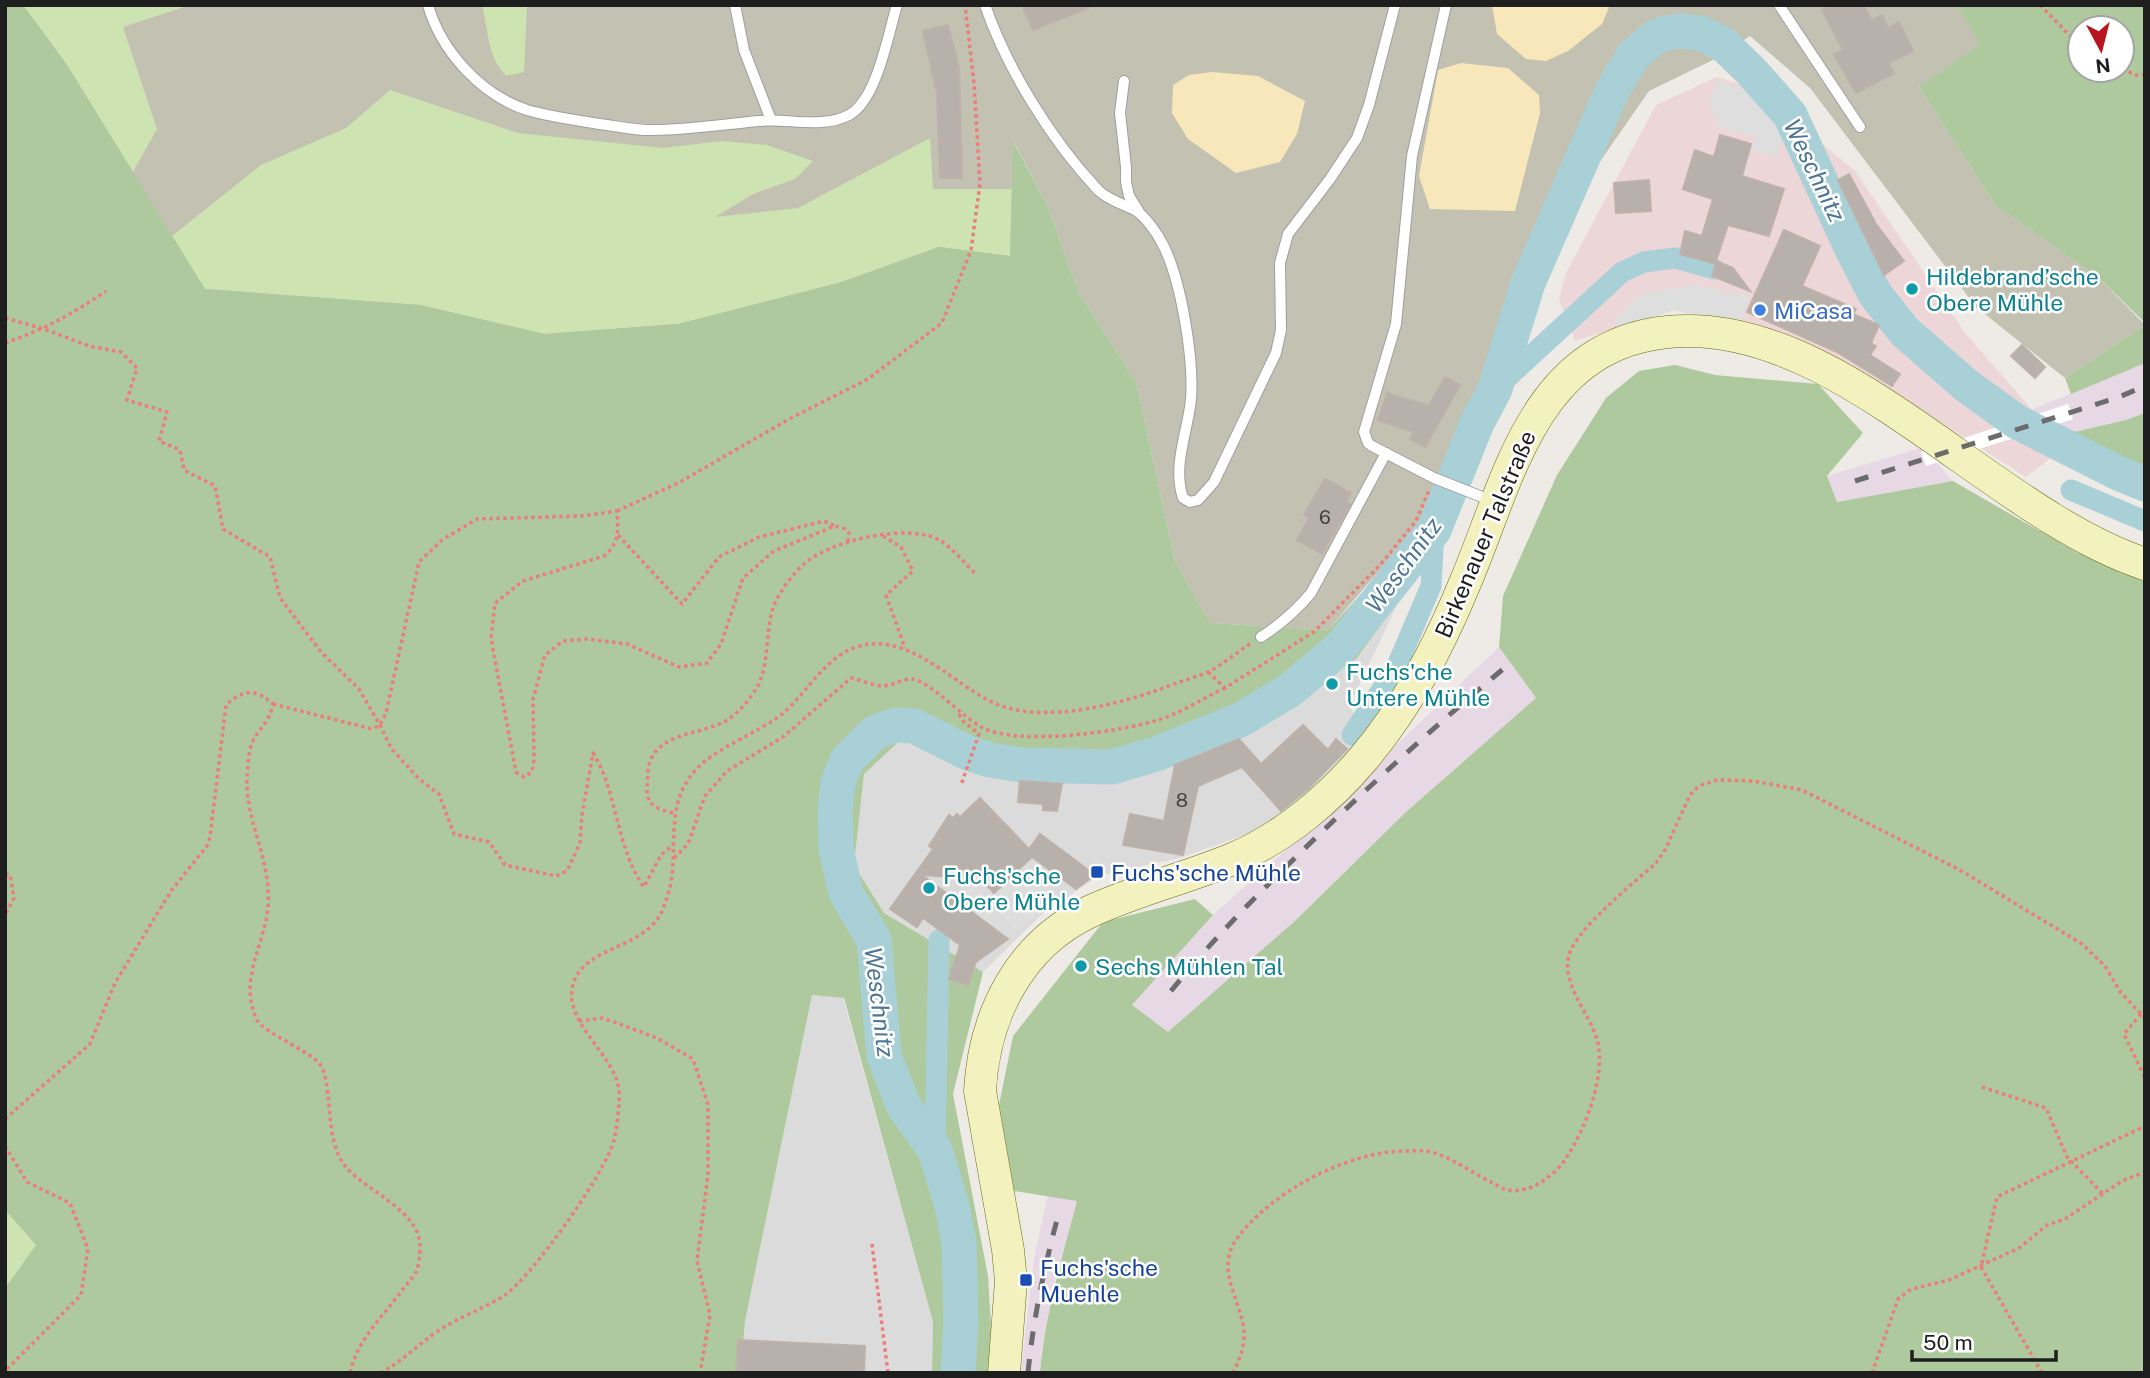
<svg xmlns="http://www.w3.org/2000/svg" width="2150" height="1378" font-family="'Public Sans',sans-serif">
<rect width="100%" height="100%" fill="#eeebe6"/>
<g fill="#dcdbdb">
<path d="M 1400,599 L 1349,706 L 1369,736 L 1326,777 L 1269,826 L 1183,857 L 1098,876 L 1039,917 L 983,972 L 884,913 L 854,864 L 864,774 L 907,734 L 1011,760 L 1119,769 L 1231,737 L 1356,659 Z"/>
<path d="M 812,995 L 843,998 L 933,1322 L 932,1373 L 741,1373 L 745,1321 Z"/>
</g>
<path fill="#edd6d7" d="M 1717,77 L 1756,89 L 1855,171 L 1965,333 L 2065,447 L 2026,477 L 1849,364 L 1784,333 L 1673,310 L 1575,341 L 1559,299 L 1566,273 L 1656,105 Z"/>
<g fill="#e7d8e5">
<path d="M 2145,363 L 2145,413 L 2126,420 L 2061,435 L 2026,412 Z"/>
<path d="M 1923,447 L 1953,481 L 1837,502 L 1827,476 Z"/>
<path d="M 1499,647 L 1536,698 L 1406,812 L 1295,921 L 1168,1033 L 1132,1005 L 1213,915 L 1298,839 Z"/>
<path d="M 1048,1194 L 1077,1200 L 1052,1292 L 1042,1348 L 1040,1373 L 1021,1373 L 1034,1258 Z"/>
</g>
<path fill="#c2c1b2" d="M 5,5 L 1957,5 L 1981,44 L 1919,87 L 1995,205 L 2100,279 L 2145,325 L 2065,378 L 1976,307 L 1810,88 L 1750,36 L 1719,57 L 1649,91 L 1571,203 L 1422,521 L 1328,630 L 1210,623 L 1175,561 L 1136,382 L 1079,293 L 1047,205 L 1014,142 L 1010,256 L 277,460 Z"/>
<g fill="#cde3b1">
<path d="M 23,5 L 190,5 L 123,27 L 157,129 L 133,172 L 67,65 Z"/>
<path d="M 482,5 L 527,5 L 524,72 L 506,76 C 486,54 489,32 482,5 Z"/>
<path d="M 390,90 L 518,133 L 663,148 L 721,141 L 767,145 L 813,161 L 795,179 L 753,194 L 715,217 L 798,208 L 930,138 L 933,189 L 1012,189 L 1010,256 L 939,247 L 842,282 L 678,324 L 545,334 L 420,305 L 205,289 L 172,236 L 261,165 L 346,128 Z"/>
<path d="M 5,1210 L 36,1245 L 5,1288 Z"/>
</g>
<g fill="#aec99e" fill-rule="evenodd">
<path d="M 5,5 L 23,5 L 67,65 L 205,289 L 420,305 L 545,334 L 678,324 L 842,282 L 939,247 L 1010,256 L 1013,141 L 1047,205 L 1079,293 L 1136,382 L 1175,561 L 1210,623 L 1328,630 L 1421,529 L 1400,599 L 1356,659 L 1231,737 L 1119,769 L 1011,760 L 907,734 L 864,774 L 854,865 L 884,913 L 983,972 L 953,1094 L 988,1276 L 992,1342 L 988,1373 L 932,1373 L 933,1322 L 844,998 L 812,995 L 745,1321 L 741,1373 L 5,1373 L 5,1288 L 36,1245 L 5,1210 Z"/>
<path d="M 1957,5 L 2145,5 L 2145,323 L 2100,279 L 1995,205 L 1919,87 L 1980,44 ZM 2080,28 L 2122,28 L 2122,70 L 2080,70 Z"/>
<path d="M 2145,325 L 2145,363 L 2071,394 L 2065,378 Z"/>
<path d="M 1675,365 L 1715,375 L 1818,384 L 1863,433 L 1827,476 L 1837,502 L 1953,481 L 2076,552 L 2145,581 L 2145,1373 L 1040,1373 C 1045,1314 1062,1257 1077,1201 L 1014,1191 L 999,1105 L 1013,1036 L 1103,922 L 1195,899 L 1213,915 L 1132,1005 L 1168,1032 L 1295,921 L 1406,812 L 1536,698 L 1499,647 L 1503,596 L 1557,475 L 1606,398 L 1639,371 Z"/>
<path d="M 2145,413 L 2145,472 L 2093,452 L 2061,435 L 2126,420 Z"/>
</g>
<g fill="#f7e7ba">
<path d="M 1492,5 L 1610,5 L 1602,24 L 1568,51 L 1546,61 L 1526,59 L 1497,34 Z"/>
<path d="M 1461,63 L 1508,68 L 1539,95 L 1540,113 L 1515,211 L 1430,209 L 1419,176 L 1438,70 Z"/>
<path d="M 1212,72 L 1258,76 L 1305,101 L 1297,134 L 1280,162 L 1236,173 L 1188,139 L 1172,113 L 1173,85 L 1189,75 Z"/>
</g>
<g fill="#dedede">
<path d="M 1718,80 L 1752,92 L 1787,127 L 1776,158 L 1751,150 L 1755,137 L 1718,126 L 1709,101 Z"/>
<path d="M 1695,285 L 1750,296 L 1740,323 L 1674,310 L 1614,330 L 1615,320 L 1642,293 Z"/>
<path d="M 1027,864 L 1036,874 L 1034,877 L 1055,900 L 1017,931 L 996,909 L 984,921 L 959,896 L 973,882 L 990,899 Z"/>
</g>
<path fill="#fff" d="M 2068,404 L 2073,419 L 1926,466 L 1921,452 Z"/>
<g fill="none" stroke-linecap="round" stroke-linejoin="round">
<g stroke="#aad0d7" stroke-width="21">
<path d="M 1495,389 L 1622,272 L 1644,262 L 1675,258 L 1714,269"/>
<path d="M 2071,490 L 2145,521"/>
<path d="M 1352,735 L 1396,668 L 1431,586 L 1434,530"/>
<path d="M 935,1150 L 939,940"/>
</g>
<path stroke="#aad0d7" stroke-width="35" d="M 958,1373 L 961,1322 L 959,1243 L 952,1206 L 935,1150 L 904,1107 L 884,1056 L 874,940 L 846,893 L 836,849 L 835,810 L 838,783 L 847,760 L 874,733 L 895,725 L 914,726 L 968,753 L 990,760 L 1021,765 L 1112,767 L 1156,754 L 1240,720 L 1290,690 L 1341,647 L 1434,530 L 1477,423 L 1495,389 L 1528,283 L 1612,91 L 1633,56 L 1654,38 L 1664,33 L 1681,31 L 1700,33 L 1723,44 L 1751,71 L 1790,115 L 1851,247 L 1875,294 L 1905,332 L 1967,386 L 2017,422 L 2118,473 L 2145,484"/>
</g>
<g fill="#b7b0ab" stroke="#beb1a9" stroke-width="2">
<path d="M 1022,5 L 1093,5 L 1093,6 L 1033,30 Z"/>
<path d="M 1832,5 L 1863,5 L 1871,20 L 1882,15 L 1888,28 L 1899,22 L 1913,51 L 1888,63 L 1894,73 L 1856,93 L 1834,55 L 1843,50 L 1822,10 Z"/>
<path d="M 948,25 L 959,68 L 962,178 L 940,178 L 937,93 L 923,31 Z"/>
<path d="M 1720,135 L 1751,144 L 1742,176 L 1784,189 L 1769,236 L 1728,225 L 1716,261 L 1733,268 L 1750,291 L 1712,276 L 1716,264 L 1680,254 L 1685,231 L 1702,236 L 1713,199 L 1683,189 L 1695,150 L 1714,157 Z"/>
<path d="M 1849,174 L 1876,224 L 1904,261 L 1884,275 L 1838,180 Z"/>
<path d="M 1649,180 L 1651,211 L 1616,213 L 1614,183 Z"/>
<path d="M 1784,230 L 1820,246 L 1802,286 L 1856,309 L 1853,314 L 1879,325 L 1871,343 L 1876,346 L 1870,355 L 1900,374 L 1892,386 L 1837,352 L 1747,312 Z"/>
<path d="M 2022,345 L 2045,367 L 2035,378 L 2011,356 Z"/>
<path d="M 1445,377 L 1460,385 L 1425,447 L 1410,439 L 1414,432 L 1378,420 L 1387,393 L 1429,406 Z"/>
<path d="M 1325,479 L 1351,493 L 1346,502 L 1350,504 L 1322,554 L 1297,540 L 1309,518 L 1304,515 Z"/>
<path d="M 1303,725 L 1328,750 L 1336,739 L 1347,749 L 1308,789 L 1281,811 L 1242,767 L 1198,786 L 1183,855 L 1123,845 L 1130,814 L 1164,821 L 1175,765 L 1239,739 L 1261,764 Z"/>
<path d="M 1020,781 L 1062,784 L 1057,811 L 1043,810 L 1043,804 L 1018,802 Z"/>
<path d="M 980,798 L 1029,849 L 1040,834 L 1095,875 L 1076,889 L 1032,857 L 994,893 L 974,872 L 967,878 L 922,875 L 1008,939 L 976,962 L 968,985 L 949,979 L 960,945 L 923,918 L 917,927 L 890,909 L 933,849 L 929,846 L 949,815 L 953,818 L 957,814 L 960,817 Z"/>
<path d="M 738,1340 L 865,1346 L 864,1373 L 736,1373 Z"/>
</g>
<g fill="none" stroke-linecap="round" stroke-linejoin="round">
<g stroke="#9f9f9f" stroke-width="12">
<g id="service">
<path d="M 428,5 C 441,51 481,95 527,110 C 551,117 575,120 600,124 C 617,126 636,131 653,130 C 688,130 724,124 759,121 C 788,118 822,129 849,115 C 877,100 888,34 897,5"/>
<path d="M 735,5 L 744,50 L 771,120"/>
<path d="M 985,5 C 1007,69 1052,141 1098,190 C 1108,200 1123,204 1135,210 C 1145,216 1157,233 1162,243 C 1181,278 1194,359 1191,399 C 1188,431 1172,466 1183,498 L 1190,502 L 1198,500 L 1214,482 L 1276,353 L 1281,330 L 1280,263 L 1288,234 L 1330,179 L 1357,138 L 1369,105 L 1395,5"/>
<path d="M 1446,5 L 1412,156 L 1396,324 L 1364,432 L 1368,443 L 1372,446 L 1434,478 L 1495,502"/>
<path d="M 1779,5 L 1860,127"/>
<path d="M 1124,81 L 1120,113 L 1126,167 L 1126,182 L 1129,196 L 1139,212"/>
<path d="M 1261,637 C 1281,624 1296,611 1311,593 L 1386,453"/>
</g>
</g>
<g stroke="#666b10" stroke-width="33">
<path id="secondary" d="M 1004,1373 L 1011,1281 L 1008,1250 L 980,1091 C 984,1016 1019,945 1089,912 C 1136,890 1187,878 1235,858 C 1284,837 1329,799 1363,759 C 1408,706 1439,646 1465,583 C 1509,480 1533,346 1667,332 C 1835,314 1990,513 2145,564"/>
</g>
<g stroke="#eb7e79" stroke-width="3.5" stroke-dasharray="3.5 3.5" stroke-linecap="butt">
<path d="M 2040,5 L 2080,46"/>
<path d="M 2122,69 L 2136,75 L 2145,75"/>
<path d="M 5,318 L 44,329 L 89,346 L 121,352 L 137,368 L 127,400 L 167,412 L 159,441 L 180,450 L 184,470 L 215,486 L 223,529 L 270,557 L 280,598 L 321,652 L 359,689 L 380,725 L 391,748 L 419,779 L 439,794 L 454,834 L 489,842 L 505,865 L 556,876 L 567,871 L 580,843 L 582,815 L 593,753 C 618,793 616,848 644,887 L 661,855 L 673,845"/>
<path d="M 5,343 C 45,329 71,315 106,291"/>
<path d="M 617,511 L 680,482 L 791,418 L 868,379 L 942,323 L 971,250 L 980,184 L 974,83 L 965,5"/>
<path d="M 618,535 L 682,604 L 719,557 L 759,537 L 824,521 L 835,526"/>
<path d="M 883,536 L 901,547 L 913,571 L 886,595 L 905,648"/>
<path d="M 1208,672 L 1225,688 L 1315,631 L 1380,565 L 1416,521 L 1429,490"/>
<path d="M 273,704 L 372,729 L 380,725 L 386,713 L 419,562 L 442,540 L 477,519 L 581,516 L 617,511 C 618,530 620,543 604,556 L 523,581 L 495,603 L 491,639 L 516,772 L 524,777 L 532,772 L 534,760 L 533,699 L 545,655 L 563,641 L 587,639 L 627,644 L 679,667 L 707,663 L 721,644 L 743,578 L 774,551 L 835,526 L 845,529 L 849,533 L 848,541"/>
<path d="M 959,714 L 963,721 L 979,734 L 961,785"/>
<path d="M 673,813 C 658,809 646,806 647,788 C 648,780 647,769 650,761 C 663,731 703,735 727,720 C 740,712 748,701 756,689 C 771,665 764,625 776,601 C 783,587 793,574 805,563 C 832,540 910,522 941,541 C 954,549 965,564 976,574"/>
<path d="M 674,858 L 688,844 L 705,796 L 727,771 L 783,737 L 851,678 C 860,680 872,685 882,686 C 892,686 903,678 913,679 C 930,682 964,718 983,728 C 1019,746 1119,732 1158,720 C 1181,713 1203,698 1225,688"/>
<path d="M 5,874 L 10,875 L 14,898 L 5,915"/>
<path d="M 2141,1014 L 2124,1034 L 2145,1078"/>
<path d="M 579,1021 L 603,1018 L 657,1038 L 693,1059 L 708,1105 L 708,1175 L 697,1261 L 710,1315 L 700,1373"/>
<path d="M 1982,1087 L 2046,1108 L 2067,1157 L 2103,1194"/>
<path d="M 5,1119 L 90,1044 L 115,983 L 171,891 L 207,846 L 210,837 L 226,705 C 244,689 255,688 273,704 C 269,725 256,730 251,746 C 248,755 248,768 247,777 C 245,821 272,861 268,907 C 264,947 238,980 257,1020 C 263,1032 305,1049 318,1062 C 335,1079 322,1139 346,1167 C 366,1191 420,1211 420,1246 C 420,1253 419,1266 416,1272 C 412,1279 405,1286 400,1293 C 381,1318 357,1341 350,1373"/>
<path d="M 5,1146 L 27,1182 L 70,1203 L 88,1249 L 81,1295 L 5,1371"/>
<path d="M 872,1244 L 888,1373"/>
<path d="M 380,1373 C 400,1363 413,1349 431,1336 C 453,1319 482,1310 505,1295 C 533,1275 605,1174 614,1140 C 617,1129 620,1102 619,1091 C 616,1053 555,1018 576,977 C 591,946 648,947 663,909 C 667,898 671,886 672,875 C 676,839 668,803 693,773 C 712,749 756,734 781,715 C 807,694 825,655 860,646 C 909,633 951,682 992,702 C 1043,727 1128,702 1177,683 C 1188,679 1200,676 1210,671 C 1224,663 1238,652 1251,643"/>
<path d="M 1233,1373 C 1239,1361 1245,1346 1244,1332 C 1242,1302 1215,1270 1236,1240 C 1270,1192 1351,1149 1410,1151 C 1417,1151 1425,1150 1431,1152 C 1451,1157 1474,1174 1493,1183 C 1497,1185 1502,1189 1507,1190 C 1529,1194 1553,1177 1565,1160 C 1585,1130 1607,1075 1597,1039 C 1589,1013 1561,983 1569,955 C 1577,928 1634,883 1656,863 L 1665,850 L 1690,795 L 1699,786 L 1717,780 L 1753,781 L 1802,790 L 1960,870 L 2082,944 L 2105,966 L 2121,993 L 2145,1018"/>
<path d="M 1872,1373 L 1898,1299 L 1911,1289 L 1949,1280 L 2019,1248 L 2047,1225 L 2065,1219 L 2122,1181 L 2145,1172"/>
<path d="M 2042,1373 L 1981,1267 L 1997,1197 L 2145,1126"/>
</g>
<use href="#service" stroke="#fff" stroke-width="10"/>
<use href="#secondary" stroke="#f3f2bf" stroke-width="32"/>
<g stroke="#6c6c6c" stroke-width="5" stroke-dasharray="14 14" stroke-linecap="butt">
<path d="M 1855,481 L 2119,397 L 2145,386"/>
<path d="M 1171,991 C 1212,940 1256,896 1302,851 C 1369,786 1437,724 1508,665"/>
<path d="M 1028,1373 C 1033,1320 1044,1268 1058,1216"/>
</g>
</g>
<g fill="#0f9aa8" stroke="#fff" stroke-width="2.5">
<circle cx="1912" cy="289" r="7"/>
<circle cx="1332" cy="684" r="7"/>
<circle cx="929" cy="888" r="7"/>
<circle cx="1081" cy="966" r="7"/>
</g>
<circle fill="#3f7fe0" stroke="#fff" stroke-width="2.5" cx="1760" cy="310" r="7"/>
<g fill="#1a4fb4" stroke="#fff" stroke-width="2.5">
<rect x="1090" y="865" width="14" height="14" rx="3.5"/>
<rect x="1019" y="1273" width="14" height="14" rx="3.5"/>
</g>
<g text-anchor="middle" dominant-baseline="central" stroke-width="5" stroke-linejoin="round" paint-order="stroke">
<g font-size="19" fill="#444241">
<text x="1325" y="517">6</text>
<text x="1182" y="800">8</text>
</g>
<g font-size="23" fill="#0d838f" stroke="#fff" text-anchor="start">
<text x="1926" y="276">Hildebrand’sche<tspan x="1926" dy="26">Obere Mühle</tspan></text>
<text x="1346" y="671">Fuchs'che<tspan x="1346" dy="26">Untere Mühle</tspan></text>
<text x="943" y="875">Fuchs'sche<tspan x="943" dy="26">Obere Mühle</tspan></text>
<text x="1095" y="966">Sechs Mühlen Tal</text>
</g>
<g font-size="23" fill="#366cbe" stroke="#fff" text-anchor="start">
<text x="1774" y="310">MiCasa</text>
</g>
<g font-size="23" fill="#1e1e1e" stroke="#fff">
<text transform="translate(1485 534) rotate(-67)">Birkenauer Talstraße</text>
</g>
<g font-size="23" fill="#164399" stroke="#fff" text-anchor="start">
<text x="1111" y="872">Fuchs'sche Mühle</text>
<text x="1040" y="1267">Fuchs'sche<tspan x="1040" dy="26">Muehle</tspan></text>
</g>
<g font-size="24" font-style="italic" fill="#4e7695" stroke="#fff">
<text transform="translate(1815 170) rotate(64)">Weschnitz</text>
<text transform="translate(1403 565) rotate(-54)">Weschnitz</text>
<text transform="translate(880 1002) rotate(83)">Weschnitz</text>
</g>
</g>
<rect width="2150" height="1378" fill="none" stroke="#1e1e1e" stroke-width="14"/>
<g transform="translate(2101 49) rotate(173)"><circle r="33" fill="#ffffff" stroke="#a5a5a5" stroke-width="2"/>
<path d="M0-5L12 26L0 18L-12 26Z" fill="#b8151f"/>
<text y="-10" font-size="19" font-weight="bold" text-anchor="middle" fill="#1e1e1e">N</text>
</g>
<path d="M1912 1350v10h144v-10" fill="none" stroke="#1e1e1e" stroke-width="3.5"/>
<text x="1923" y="1350" font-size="21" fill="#1e1e1e" stroke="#ffffff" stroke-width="5" paint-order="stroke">50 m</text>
</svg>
